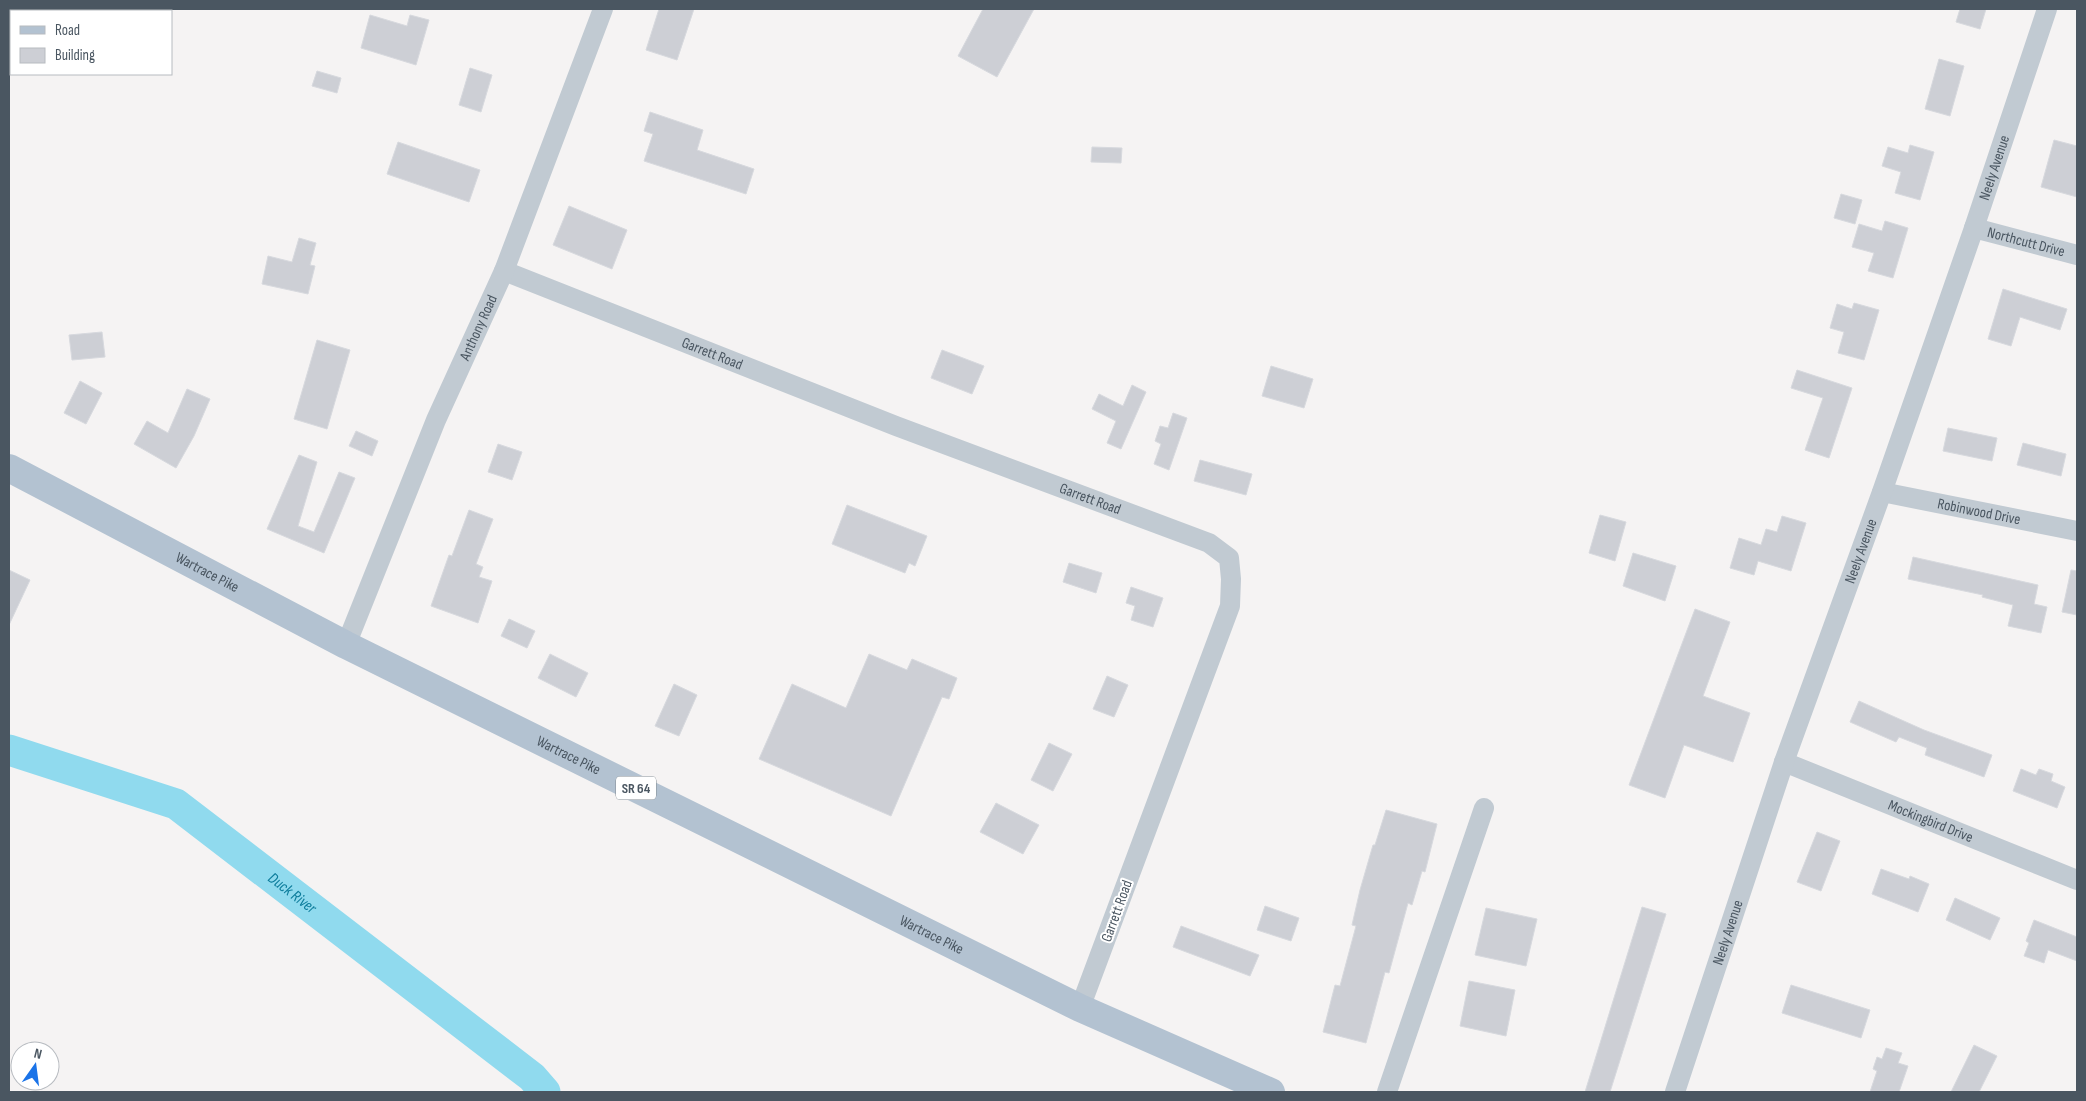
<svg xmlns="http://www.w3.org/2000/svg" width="2086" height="1101" font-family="'Sofia Sans Condensed',sans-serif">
<rect width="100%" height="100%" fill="#f5f3f3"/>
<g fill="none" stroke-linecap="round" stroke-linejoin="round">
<path stroke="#90daee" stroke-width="31" id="s1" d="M 9,750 L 176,804 L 532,1077 L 545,1092"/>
</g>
<g fill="#cdcfd5" stroke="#d7d9de">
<path d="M 659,9 L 694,9 L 677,60 L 646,50 Z"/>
<path d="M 983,9 L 1034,9 L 997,77 L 958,56 Z"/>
<path d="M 1960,9 L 1986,9 L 1980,29 L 1956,22 Z"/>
<path d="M 370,15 L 407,26 L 410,15 L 429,20 L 416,65 L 361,48 Z"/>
<path d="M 1939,59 L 1964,66 L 1950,116 L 1925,109 Z"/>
<path d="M 470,68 L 492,75 L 481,112 L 459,105 Z"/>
<path d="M 317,71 L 341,78 L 337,93 L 312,86 Z"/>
<path d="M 650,112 L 703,130 L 697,150 L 754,169 L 746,194 L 644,161 L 653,134 L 644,131 Z"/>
<path d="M 2054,140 L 2077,146 L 2077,197 L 2041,187 Z"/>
<path d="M 398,142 L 480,170 L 469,202 L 387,174 Z"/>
<path d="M 1910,145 L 1934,152 L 1920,200 L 1895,193 L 1901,172 L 1882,166 L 1888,147 L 1908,153 Z"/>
<path d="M 1092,147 L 1122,148 L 1121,163 L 1091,162 Z"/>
<path d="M 1841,194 L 1862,200 L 1855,224 L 1834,218 Z"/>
<path d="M 569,206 L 627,230 L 612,269 L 553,245 Z"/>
<path d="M 1885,221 L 1908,228 L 1893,278 L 1868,271 L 1874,253 L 1852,247 L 1859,224 L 1882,231 Z"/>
<path d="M 299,238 L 316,243 L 310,265 L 315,266 L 308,294 L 262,284 L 268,256 L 292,262 Z"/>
<path d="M 2003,289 L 2067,309 L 2060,330 L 2020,317 L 2011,346 L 1988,339 Z"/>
<path d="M 1854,303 L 1879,310 L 1864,360 L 1838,353 L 1844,332 L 1830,328 L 1837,304 L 1852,309 Z"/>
<path d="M 102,332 L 105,357 L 72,360 L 69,335 Z"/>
<path d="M 317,340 L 350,350 L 327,429 L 294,419 Z"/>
<path d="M 942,350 L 984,366 L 972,394 L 931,378 Z"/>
<path d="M 1271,366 L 1313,379 L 1304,408 L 1262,396 Z"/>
<path d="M 1797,370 L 1852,388 L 1829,458 L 1805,450 L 1823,398 L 1791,388 Z"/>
<path d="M 80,381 L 102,393 L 86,424 L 64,413 Z"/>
<path d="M 1132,385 L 1146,392 L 1121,449 L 1107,443 L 1116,421 L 1092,409 L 1099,394 L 1123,406 Z"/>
<path d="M 187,389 L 210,399 L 194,436 L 176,468 L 134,444 L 147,421 L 168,433 Z"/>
<path d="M 1173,413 L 1187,418 L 1169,470 L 1154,464 L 1161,444 L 1155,441 L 1160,426 L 1168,428 Z"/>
<path d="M 1948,428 L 1997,438 L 1992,461 L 1943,451 Z"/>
<path d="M 356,431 L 378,441 L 372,456 L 349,446 Z"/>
<path d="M 2023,443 L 2066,454 L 2061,476 L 2017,465 Z"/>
<path d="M 498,444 L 522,452 L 512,480 L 488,472 Z"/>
<path d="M 299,455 L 317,462 L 298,526 L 314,532 L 339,472 L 355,478 L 324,553 L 267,529 Z"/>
<path d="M 1200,460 L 1252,474 L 1246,495 L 1194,481 Z"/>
<path d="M 847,505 L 927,536 L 915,566 L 909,563 L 905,573 L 832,544 Z"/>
<path d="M 469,510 L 493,519 L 476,564 L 483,567 L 479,577 L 492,581 L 478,623 L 431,606 L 449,555 L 452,556 Z"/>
<path d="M 1600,515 L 1626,522 L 1615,561 L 1589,553 Z"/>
<path d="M 1782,516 L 1806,523 L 1791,571 L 1758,561 L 1754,575 L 1730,568 L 1739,538 L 1761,545 L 1766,529 L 1777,532 Z"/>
<path d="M 1633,553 L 1676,566 L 1665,601 L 1623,586 Z"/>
<path d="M 1913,557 L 2038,585 L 2034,604 L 2047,607 L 2041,633 L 2008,626 L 2013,605 L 1982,597 L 1983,595 L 1908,579 Z"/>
<path d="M 1069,563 L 1102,573 L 1096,593 L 1063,582 Z"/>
<path d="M 9,570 L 30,580 L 9,625 Z"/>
<path d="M 2071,570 L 2077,571 L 2077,615 L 2062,612 Z"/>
<path d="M 1131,587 L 1163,598 L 1153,627 L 1131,620 L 1135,606 L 1126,603 Z"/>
<path d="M 1695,609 L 1730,622 L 1703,696 L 1750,713 L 1733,762 L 1684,745 L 1665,798 L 1629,785 Z"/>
<path d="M 509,619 L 535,631 L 527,648 L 501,636 Z"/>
<path d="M 550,654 L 588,673 L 576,697 L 538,678 Z"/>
<path d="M 869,654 L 907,670 L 912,659 L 957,678 L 949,699 L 942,697 L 891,816 L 759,759 L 792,684 L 846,708 Z"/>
<path d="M 1107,676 L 1128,685 L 1114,717 L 1093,709 Z"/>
<path d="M 674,684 L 697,695 L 679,736 L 655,726 Z"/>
<path d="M 1859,701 L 1924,730 L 1992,755 L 1984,777 L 1925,755 L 1927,748 L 1899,737 L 1896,742 L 1850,722 Z"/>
<path d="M 1049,743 L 1072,754 L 1053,791 L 1031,780 Z"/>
<path d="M 2021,769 L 2036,775 L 2039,769 L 2053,774 L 2051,781 L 2065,787 L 2057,808 L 2013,791 Z"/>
<path d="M 996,803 L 1039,825 L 1023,854 L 980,832 Z"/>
<path d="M 1386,810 L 1437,824 L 1425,872 L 1422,871 L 1412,905 L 1408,903 L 1389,973 L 1385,972 L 1366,1043 L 1323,1032 L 1335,985 L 1340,986 L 1356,926 L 1352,925 L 1360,890 L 1373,845 L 1375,845 Z"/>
<path d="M 1817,832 L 1840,841 L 1821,891 L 1797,882 Z"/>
<path d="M 1881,869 L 1909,879 L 1910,876 L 1929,884 L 1918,912 L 1872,894 Z"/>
<path d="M 1955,898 L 2000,918 L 1990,940 L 1946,920 Z"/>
<path d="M 1265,906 L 1299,918 L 1291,941 L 1257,930 Z"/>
<path d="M 1642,907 L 1666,914 L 1610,1092 L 1585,1092 Z"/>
<path d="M 1486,908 L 1537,919 L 1526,966 L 1475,955 Z"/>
<path d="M 2034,920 L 2077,937 L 2077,961 L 2048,950 L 2044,963 L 2024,956 L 2029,943 L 2026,941 Z"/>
<path d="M 1181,926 L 1259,955 L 1250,976 L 1173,947 Z"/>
<path d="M 1469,981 L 1515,990 L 1506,1036 L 1460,1026 Z"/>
<path d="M 1791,985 L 1870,1010 L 1861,1038 L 1782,1013 Z"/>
<path d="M 1974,1045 L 1997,1056 L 1979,1092 L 1951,1092 Z"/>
<path d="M 1886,1048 L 1902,1053 L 1898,1063 L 1908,1066 L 1899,1092 L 1870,1092 L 1877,1071 L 1873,1069 L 1877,1057 L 1882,1059 Z"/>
</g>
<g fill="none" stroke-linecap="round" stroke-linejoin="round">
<g stroke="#c1cad2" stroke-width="20">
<path id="s2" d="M 1974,228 L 2077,255"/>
<path id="s3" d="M 504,271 L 896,426 L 1209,543 L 1229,558 L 1231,579 L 1230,606 L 1080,1008"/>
<path id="s4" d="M 1882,492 L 2077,531"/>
<path id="s5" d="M 346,645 L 436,420 L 504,271 L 603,9"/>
<path id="s6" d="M 1784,762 L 2077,880"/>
<path d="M 1387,1092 L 1484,808"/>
<path id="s7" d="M 1675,1092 L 1784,762 L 1882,492 L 1974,228 L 2047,9"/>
</g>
<path stroke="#b3c2d1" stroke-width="28" id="s8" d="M 9,468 L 346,645 L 1080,1008 L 1271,1092"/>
</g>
<g text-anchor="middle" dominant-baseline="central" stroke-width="4" stroke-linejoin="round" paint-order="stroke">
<rect fill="#fff" stroke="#808990" stroke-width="1" x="616" y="776.5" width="40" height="23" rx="4"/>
<g font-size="14" font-weight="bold" fill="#4a5661">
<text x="636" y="788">SR 64</text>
</g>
<g font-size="15" fill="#4a5661" stroke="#fff">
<text stroke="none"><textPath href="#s7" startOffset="978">Neely Avenue</textPath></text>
<text stroke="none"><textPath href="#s2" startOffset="54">Northcutt Drive</textPath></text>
<text stroke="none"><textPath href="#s5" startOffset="344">Anthony Road</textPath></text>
<text stroke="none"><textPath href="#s3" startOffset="224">Garrett Road</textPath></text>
<text stroke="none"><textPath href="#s3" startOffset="629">Garrett Road</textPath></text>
<text stroke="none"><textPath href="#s4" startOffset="99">Robinwood Drive</textPath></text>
<text stroke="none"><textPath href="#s7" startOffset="572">Neely Avenue</textPath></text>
<text stroke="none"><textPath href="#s8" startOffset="224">Wartrace Pike</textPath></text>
<text stroke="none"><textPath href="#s8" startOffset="629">Wartrace Pike</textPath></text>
<text stroke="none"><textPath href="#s6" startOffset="158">Mockingbird Drive</textPath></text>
<text transform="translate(1117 911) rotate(-70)">Garrett Road</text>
<text stroke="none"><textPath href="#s7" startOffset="168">Neely Avenue</textPath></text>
<text stroke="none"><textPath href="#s8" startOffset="1034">Wartrace Pike</textPath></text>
</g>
<g font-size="16" font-style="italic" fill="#0c7c9b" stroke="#fff">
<text stroke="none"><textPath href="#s1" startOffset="322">Duck River</textPath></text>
</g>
</g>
<rect width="2086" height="1101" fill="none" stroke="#4a5661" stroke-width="20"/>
<rect x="10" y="10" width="162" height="65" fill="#ffffff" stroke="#b7bbc0"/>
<rect x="20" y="26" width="25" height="8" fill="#b3c2d1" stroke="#b7bbc0"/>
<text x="55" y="35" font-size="15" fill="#4a5661">Road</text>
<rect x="20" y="48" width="25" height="15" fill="#cdcfd5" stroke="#b7bbc0"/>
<text x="55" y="60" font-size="15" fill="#4a5661">Building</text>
<g transform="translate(35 1066) rotate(14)"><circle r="24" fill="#ffffff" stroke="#b7bbc0"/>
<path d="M0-4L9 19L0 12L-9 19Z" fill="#1a73e8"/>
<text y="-8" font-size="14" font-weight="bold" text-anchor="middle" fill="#4a5661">N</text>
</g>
</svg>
